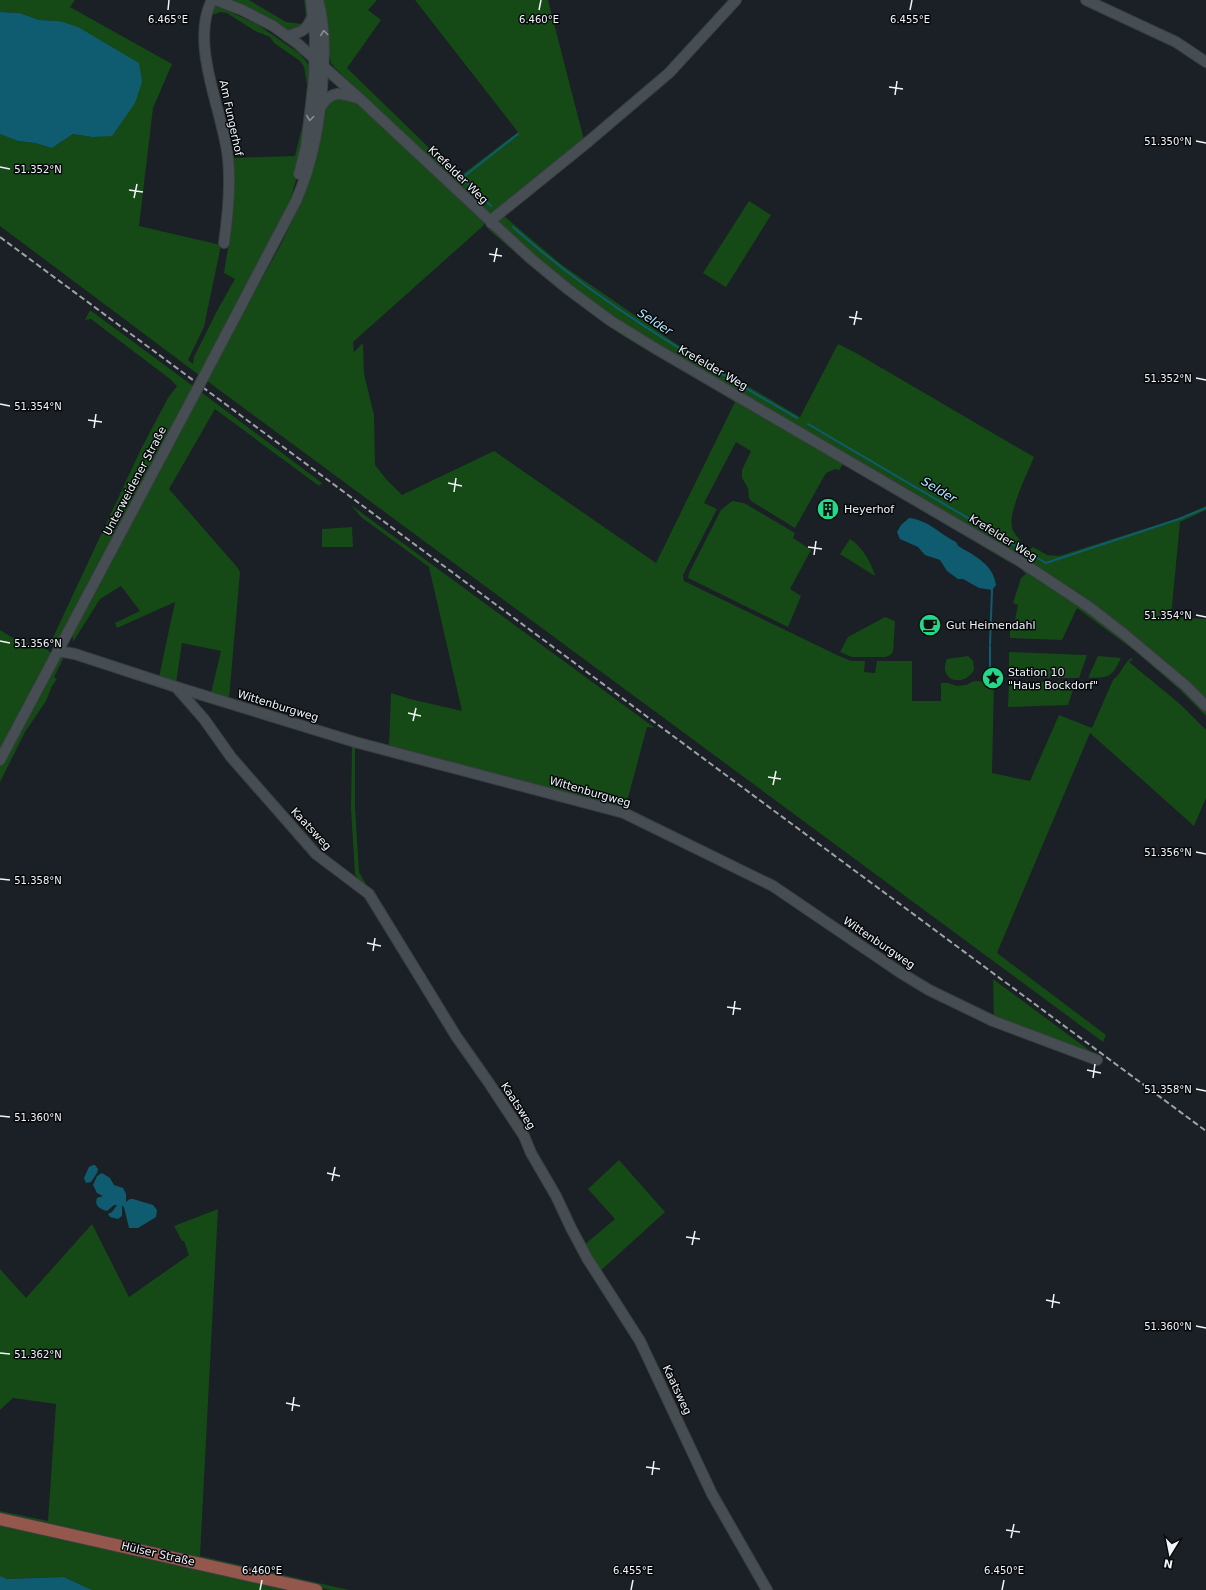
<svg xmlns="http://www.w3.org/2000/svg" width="1206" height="1590" font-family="'DejaVu Sans',sans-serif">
<rect width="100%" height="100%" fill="#1a2025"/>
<g fill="#154916">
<path d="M 0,0 L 75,0 L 70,7 L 172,64 L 153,108 L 139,226 L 221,245 L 204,327 L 188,360 L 193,364 L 194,357 L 217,311 L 235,279 L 224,273 L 233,218 L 234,195 L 232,158 L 295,156 L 304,119 L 307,85 L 304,67 L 300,61 L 274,43 L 270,37 L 255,31 L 227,13 L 220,12 L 215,14 L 209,14 L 216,5 L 258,25 L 299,53 L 306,61 L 310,68 L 310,85 L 301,162 L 289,204 L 201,370 L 209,376 L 281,244 L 303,199 L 320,142 L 326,107 L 330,101 L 340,96 L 353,101 L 386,129 L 485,222 L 483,226 L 353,342 L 354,352 L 363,343 L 364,374 L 374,415 L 375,465 L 387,480 L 402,495 L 494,451 L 656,563 L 735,402 C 701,378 660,359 625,337 C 575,305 532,267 488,229 L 492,229 L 551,280 L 1009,559 L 1009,562 L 843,464 L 839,470 L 835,469 L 826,473 L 795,528 L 751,501 L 749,498 L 748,488 L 742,478 L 742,470 L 751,451 L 736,442 L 704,503 L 717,509 L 683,575 L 684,581 L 837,655 L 851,661 L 865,661 L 864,672 L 875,673 L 877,661 L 912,661 L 912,701 L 941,701 L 941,683 L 948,683 L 957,686 L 966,685 L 974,681 L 994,682 L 992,773 L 1030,781 L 1059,715 L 1092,728 L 1113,680 C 1121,674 1123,664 1131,658 L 1133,659 L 1129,662 L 1180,704 L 1206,730 L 1206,798 L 1194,826 L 1090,733 L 997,953 L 1106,1035 L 1103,1042 L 199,375 L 0,226 L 0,134 L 18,141 L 35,143 L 52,148 L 73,134 L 92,137 L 139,63 L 59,21 L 39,20 L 20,13 L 0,12 Z"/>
<path d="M 225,0 L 249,0 L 286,22 L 302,24 L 306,15 L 304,0 L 308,0 L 310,22 L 290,32 Z"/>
<path d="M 320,0 L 377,0 L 368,10 L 381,20 L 347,68 L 459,177 L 518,132 L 415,0 L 548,0 L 584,140 L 491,215 L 409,140 L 335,68 L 331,63 Z"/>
<path d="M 749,201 L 771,215 L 726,287 L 703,273 Z"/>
<path d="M 504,216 L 562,265 L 678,345 L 800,417 L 838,344 L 856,353 L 1034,457 C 1028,472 1008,512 1012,527 C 1013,535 1021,538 1022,545 L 1016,555 L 657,345 L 612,317 L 562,281 L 500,225 L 499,219 Z"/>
<path d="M 90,310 L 193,386 L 57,643 L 50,644 L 141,449 L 168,398 L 177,386 L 170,379 L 91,319 L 85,320 Z"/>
<path d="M 201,392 L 322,483 L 319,486 L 215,409 L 169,489 L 237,567 L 240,572 L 229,699 L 211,693 L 221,651 L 182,643 L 176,683 L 159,677 L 175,602 L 117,628 L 115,623 L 140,611 L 121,586 L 100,599 L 73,642 L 72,631 Z"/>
<path d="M 732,501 L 744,503 L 795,533 L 793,538 L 811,550 L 790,589 L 801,596 L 788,627 L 688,578 L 689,573 L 721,510 Z"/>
<path d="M 351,505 L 655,728 L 647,727 L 625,809 L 389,745 L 391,693 L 410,699 L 462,711 L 429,567 L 361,517 Z"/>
<path d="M 1206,506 L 1206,510 L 1180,522 L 1171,617 L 1206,619 L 1206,701 L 1023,559 L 1029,550 L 1033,547 L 1047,555 L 1059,556 L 1179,518 Z"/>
<path d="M 352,527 L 353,547 L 322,547 L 322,529 Z"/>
<path d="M 850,539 C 863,548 871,562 875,576 L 840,554 Z"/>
<path d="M 1025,569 C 1089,612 1150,657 1206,711 L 1206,716 L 1179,689 L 1135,651 L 1077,608 L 1062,640 L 1010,638 L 1010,625 L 1014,625 L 1018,605 L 1013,603 L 1021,578 L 1026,574 L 1023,571 Z"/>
<path d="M 885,617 L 895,621 L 893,652 L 890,655 L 886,657 L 852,657 L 840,652 L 848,637 Z"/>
<path d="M 0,630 L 16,640 L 48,650 L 51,654 L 0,750 Z"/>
<path d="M 1009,652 L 1087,655 L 1079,678 L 1009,678 Z"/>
<path d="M 58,656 L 64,657 L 54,677 L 57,679 L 52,686 L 46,701 L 25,732 L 0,782 L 0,765 Z"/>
<path d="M 968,656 L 973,661 L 974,670 C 971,674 968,678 964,679 C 949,684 941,672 947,659 Z"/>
<path d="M 1098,656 L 1121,658 C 1111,678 1111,677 1088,678 Z"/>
<path d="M 1076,681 L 1068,705 L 1008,707 L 1009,683 Z"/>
<path d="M 352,744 L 355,745 L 355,808 L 359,872 L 367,886 L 361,883 L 355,874 L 351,809 Z"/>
<path d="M 993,979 L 1097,1056 L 994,1018 Z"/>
<path d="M 619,1160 L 665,1212 L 599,1272 L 583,1246 L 615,1219 L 588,1189 Z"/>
<path d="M 218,1209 L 200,1556 L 349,1590 L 330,1590 L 0,1515 L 0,1511 L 48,1521 L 56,1404 L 13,1398 L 0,1410 L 0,1269 L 26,1298 L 92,1224 L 129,1297 L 189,1255 L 184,1241 L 182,1241 L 174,1226 Z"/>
<path d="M 0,1522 L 302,1590 L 92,1590 L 64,1577 L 7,1579 L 0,1576 Z"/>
</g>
<g fill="#0f5c70">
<path d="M 0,12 L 20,13 L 39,20 L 59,21 L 78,27 L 139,63 L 142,82 L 135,103 L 112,136 L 92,137 L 73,134 L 52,148 L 35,143 L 18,141 L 0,134 Z"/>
<path d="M 909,518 C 928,520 940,534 956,542 L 958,546 C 975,556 993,564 996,585 L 992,590 L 979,588 L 963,579 L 958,579 L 947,571 L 940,560 L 925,555 L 918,547 L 900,539 L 897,532 L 901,525 Z"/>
<path d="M 93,1165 L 95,1165 L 98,1169 L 97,1173 L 91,1182 L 86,1183 L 84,1178 L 89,1167 Z"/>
<path d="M 102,1173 L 110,1178 L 114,1185 L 123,1188 L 126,1194 L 126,1202 L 130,1199 L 133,1199 L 153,1205 L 157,1210 L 156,1217 L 138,1228 L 129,1228 L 124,1207 L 122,1206 L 122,1216 L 118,1219 L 110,1217 L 108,1214 L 112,1212 L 117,1205 L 114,1205 L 107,1211 C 100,1209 94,1206 97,1198 L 103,1196 L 97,1193 L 93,1185 L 97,1176 Z"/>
<path d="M 0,1576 L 7,1579 L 64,1577 L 92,1590 L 0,1590 Z"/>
</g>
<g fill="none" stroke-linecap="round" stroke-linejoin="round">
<g stroke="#0f5c70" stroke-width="2">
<path d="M 491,206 L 462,178 L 518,134"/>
<path d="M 513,227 C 599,304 697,360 797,418"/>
<path d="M 808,424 L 1019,548"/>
<path d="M 1028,553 L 1046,563 L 1179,519 L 1206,508"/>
<path d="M 990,644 L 992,590"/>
<path d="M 990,646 L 990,671"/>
</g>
<g stroke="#393e41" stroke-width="12">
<g id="minor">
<path d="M 212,0 C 189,44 223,111 228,158 C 231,187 228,215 224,243"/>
<path d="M 216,0 L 242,10 L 273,26 L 298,44 L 360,99 L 529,257 L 569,290 L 611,321 L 653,347 L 1018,560 L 1089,607 L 1124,634 L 1186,686 L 1206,706"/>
<path d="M 1086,0 L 1176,42 L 1206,62"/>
<path d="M 287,36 C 302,32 306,31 313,16"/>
<path d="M 322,105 C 332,90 341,93 357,98"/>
<path d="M 299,174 L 306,147 L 314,79 L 315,37 L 311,0"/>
<path d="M 491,223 L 495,217 L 589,141 L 669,73 L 736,0"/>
<path d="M 213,359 L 296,201 C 314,160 321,117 323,73 C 325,48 325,25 318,0"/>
<path d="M 58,651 L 75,654 L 176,687 L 355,742 L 624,813 L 773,886 L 901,973 L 929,990 L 993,1021 L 1097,1060"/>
<path d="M 176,687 L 204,719 L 231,757 L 316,854 L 369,894 L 456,1036 L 489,1083 L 524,1136 L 531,1153 L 556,1196 L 571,1228 L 587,1258 L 640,1341 L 712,1494 L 767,1590"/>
<path d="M 0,760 L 192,399"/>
</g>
</g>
<g stroke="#393e41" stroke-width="14">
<path id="major" d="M 0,1519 L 316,1590"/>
</g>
<use href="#minor" stroke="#464d53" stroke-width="10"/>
<use href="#major" stroke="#93584b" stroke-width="12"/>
<path stroke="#9ea3a6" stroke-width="2" stroke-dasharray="6 3" stroke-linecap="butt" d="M 0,237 L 1206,1131"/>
<g stroke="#393e41" stroke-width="12" stroke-linecap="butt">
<path id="minor-bridge" d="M 192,399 L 213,359"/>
</g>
<use href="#minor-bridge" stroke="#464d53" stroke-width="10"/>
</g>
<defs><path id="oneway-chevron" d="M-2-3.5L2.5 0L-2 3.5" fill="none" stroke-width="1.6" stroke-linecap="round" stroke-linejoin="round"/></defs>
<g stroke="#8a9095">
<use href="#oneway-chevron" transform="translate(324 33) rotate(-98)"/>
<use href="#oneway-chevron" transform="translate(310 118) rotate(98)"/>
</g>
<path fill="none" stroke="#f1f5f8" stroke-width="1.5" d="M 168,10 L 169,0M 539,10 L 541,0M 910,10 L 912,0M 889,87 L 903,89M 895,95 L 897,81M 1196,141 L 1206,143M 0,167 L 10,169M 129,190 L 143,192M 134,198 L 137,184M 489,254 L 502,256M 494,262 L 497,248M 849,317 L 862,319M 854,325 L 857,311M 1196,378 L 1206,380M 0,404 L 10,406M 88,420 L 102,422M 94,428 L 96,414M 448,483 L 462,486M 454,492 L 456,478M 808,547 L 822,549M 814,555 L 816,541M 1196,615 L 1206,617M 0,641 L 10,643M 408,713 L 421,716M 413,721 L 416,708M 768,777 L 781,779M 773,785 L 776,771M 1196,852 L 1206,854M 0,879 L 10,880M 367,943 L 381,946M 373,951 L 375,938M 727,1007 L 741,1009M 733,1015 L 735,1001M 1087,1070 L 1101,1073M 1093,1078 L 1095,1064M 1196,1089 L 1206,1091M 0,1116 L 10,1117M 327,1173 L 340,1176M 332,1181 L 335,1167M 686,1237 L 700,1239M 692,1245 L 695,1231M 1046,1300 L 1060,1303M 1052,1308 L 1054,1294M 1196,1326 L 1206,1328M 0,1353 L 10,1354M 286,1403 L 300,1406M 292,1411 L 294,1397M 646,1467 L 660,1469M 652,1475 L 654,1461M 1006,1530 L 1020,1532M 1011,1538 L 1014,1524M 260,1590 L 262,1580M 631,1590 L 633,1580M 1002,1590 L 1004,1580"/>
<defs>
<g id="building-disc" transform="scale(1.15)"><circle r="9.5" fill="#23d886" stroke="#07090c"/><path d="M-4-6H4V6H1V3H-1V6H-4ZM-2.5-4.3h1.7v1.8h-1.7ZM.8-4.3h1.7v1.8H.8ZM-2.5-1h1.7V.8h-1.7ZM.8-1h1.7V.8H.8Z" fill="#111"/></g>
<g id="cafe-disc" transform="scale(1.15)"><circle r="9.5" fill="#23d886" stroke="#07090c"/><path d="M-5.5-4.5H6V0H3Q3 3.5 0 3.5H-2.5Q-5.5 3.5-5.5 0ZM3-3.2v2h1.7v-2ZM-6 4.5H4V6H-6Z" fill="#111"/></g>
<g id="sight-disc" transform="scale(1.15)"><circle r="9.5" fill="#23d886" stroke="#07090c"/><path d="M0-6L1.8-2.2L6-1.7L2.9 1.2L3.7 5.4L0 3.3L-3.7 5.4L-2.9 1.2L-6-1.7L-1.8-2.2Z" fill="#111"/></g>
</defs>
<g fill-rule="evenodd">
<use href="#building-disc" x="828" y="509"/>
<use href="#cafe-disc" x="930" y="625"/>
<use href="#sight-disc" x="993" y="678"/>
</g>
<g text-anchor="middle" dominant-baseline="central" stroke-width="3" stroke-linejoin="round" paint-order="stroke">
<g font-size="11" fill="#f1f5f8" stroke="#07090c">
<text transform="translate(231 118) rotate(78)">Am Fungerhof</text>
<text transform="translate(458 175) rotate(44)">Krefelder Weg</text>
<text transform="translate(713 368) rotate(30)">Krefelder Weg</text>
<text transform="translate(135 481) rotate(-62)">Unterweidener Straße</text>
<text transform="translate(1003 538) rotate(32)">Krefelder Weg</text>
<text transform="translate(278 706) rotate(17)">Wittenburgweg</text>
<text transform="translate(590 792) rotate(16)">Wittenburgweg</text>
<text transform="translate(311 829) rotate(47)">Kaatsweg</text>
<text transform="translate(879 943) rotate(34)">Wittenburgweg</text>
<text transform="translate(518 1106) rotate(57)">Kaatsweg</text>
<text transform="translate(677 1390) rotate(65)">Kaatsweg</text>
<text transform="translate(158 1554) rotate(13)">Hülser Straße</text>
</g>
<g font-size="11" fill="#f1f5f8" stroke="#07090c" text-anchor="start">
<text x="844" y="509">Heyerhof</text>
<text x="946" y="625">Gut Heimendahl</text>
<text x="1008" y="672">Station 10<tspan x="1008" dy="13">"Haus Bockdorf"</tspan></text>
</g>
<g font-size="12" font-style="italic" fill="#b0e8fc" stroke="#07090c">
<text transform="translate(655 322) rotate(33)">Selder</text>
<text transform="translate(939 490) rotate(31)">Selder</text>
</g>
</g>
<g font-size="10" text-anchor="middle" fill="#f1f5f8" stroke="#07090c" stroke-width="3" stroke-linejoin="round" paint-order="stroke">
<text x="168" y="23">6.465°E</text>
<text x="539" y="23">6.460°E</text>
<text x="910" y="23">6.455°E</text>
<text x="1168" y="145">51.350°N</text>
<text x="38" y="173">51.352°N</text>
<text x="1168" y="382">51.352°N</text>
<text x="38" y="410">51.354°N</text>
<text x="1168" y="619">51.354°N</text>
<text x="38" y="647">51.356°N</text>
<text x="1168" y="856">51.356°N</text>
<text x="38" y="884">51.358°N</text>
<text x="1168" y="1093">51.358°N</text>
<text x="38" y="1121">51.360°N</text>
<text x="1168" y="1330">51.360°N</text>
<text x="38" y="1358">51.362°N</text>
<text x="262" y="1574">6.460°E</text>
<text x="633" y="1574">6.455°E</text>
<text x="1004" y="1574">6.450°E</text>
</g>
<g transform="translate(1170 1554) rotate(190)" stroke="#07090c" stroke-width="3" paint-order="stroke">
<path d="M0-3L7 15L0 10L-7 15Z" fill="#f1f5f8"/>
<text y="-6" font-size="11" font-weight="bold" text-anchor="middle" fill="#f1f5f8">N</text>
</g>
</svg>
